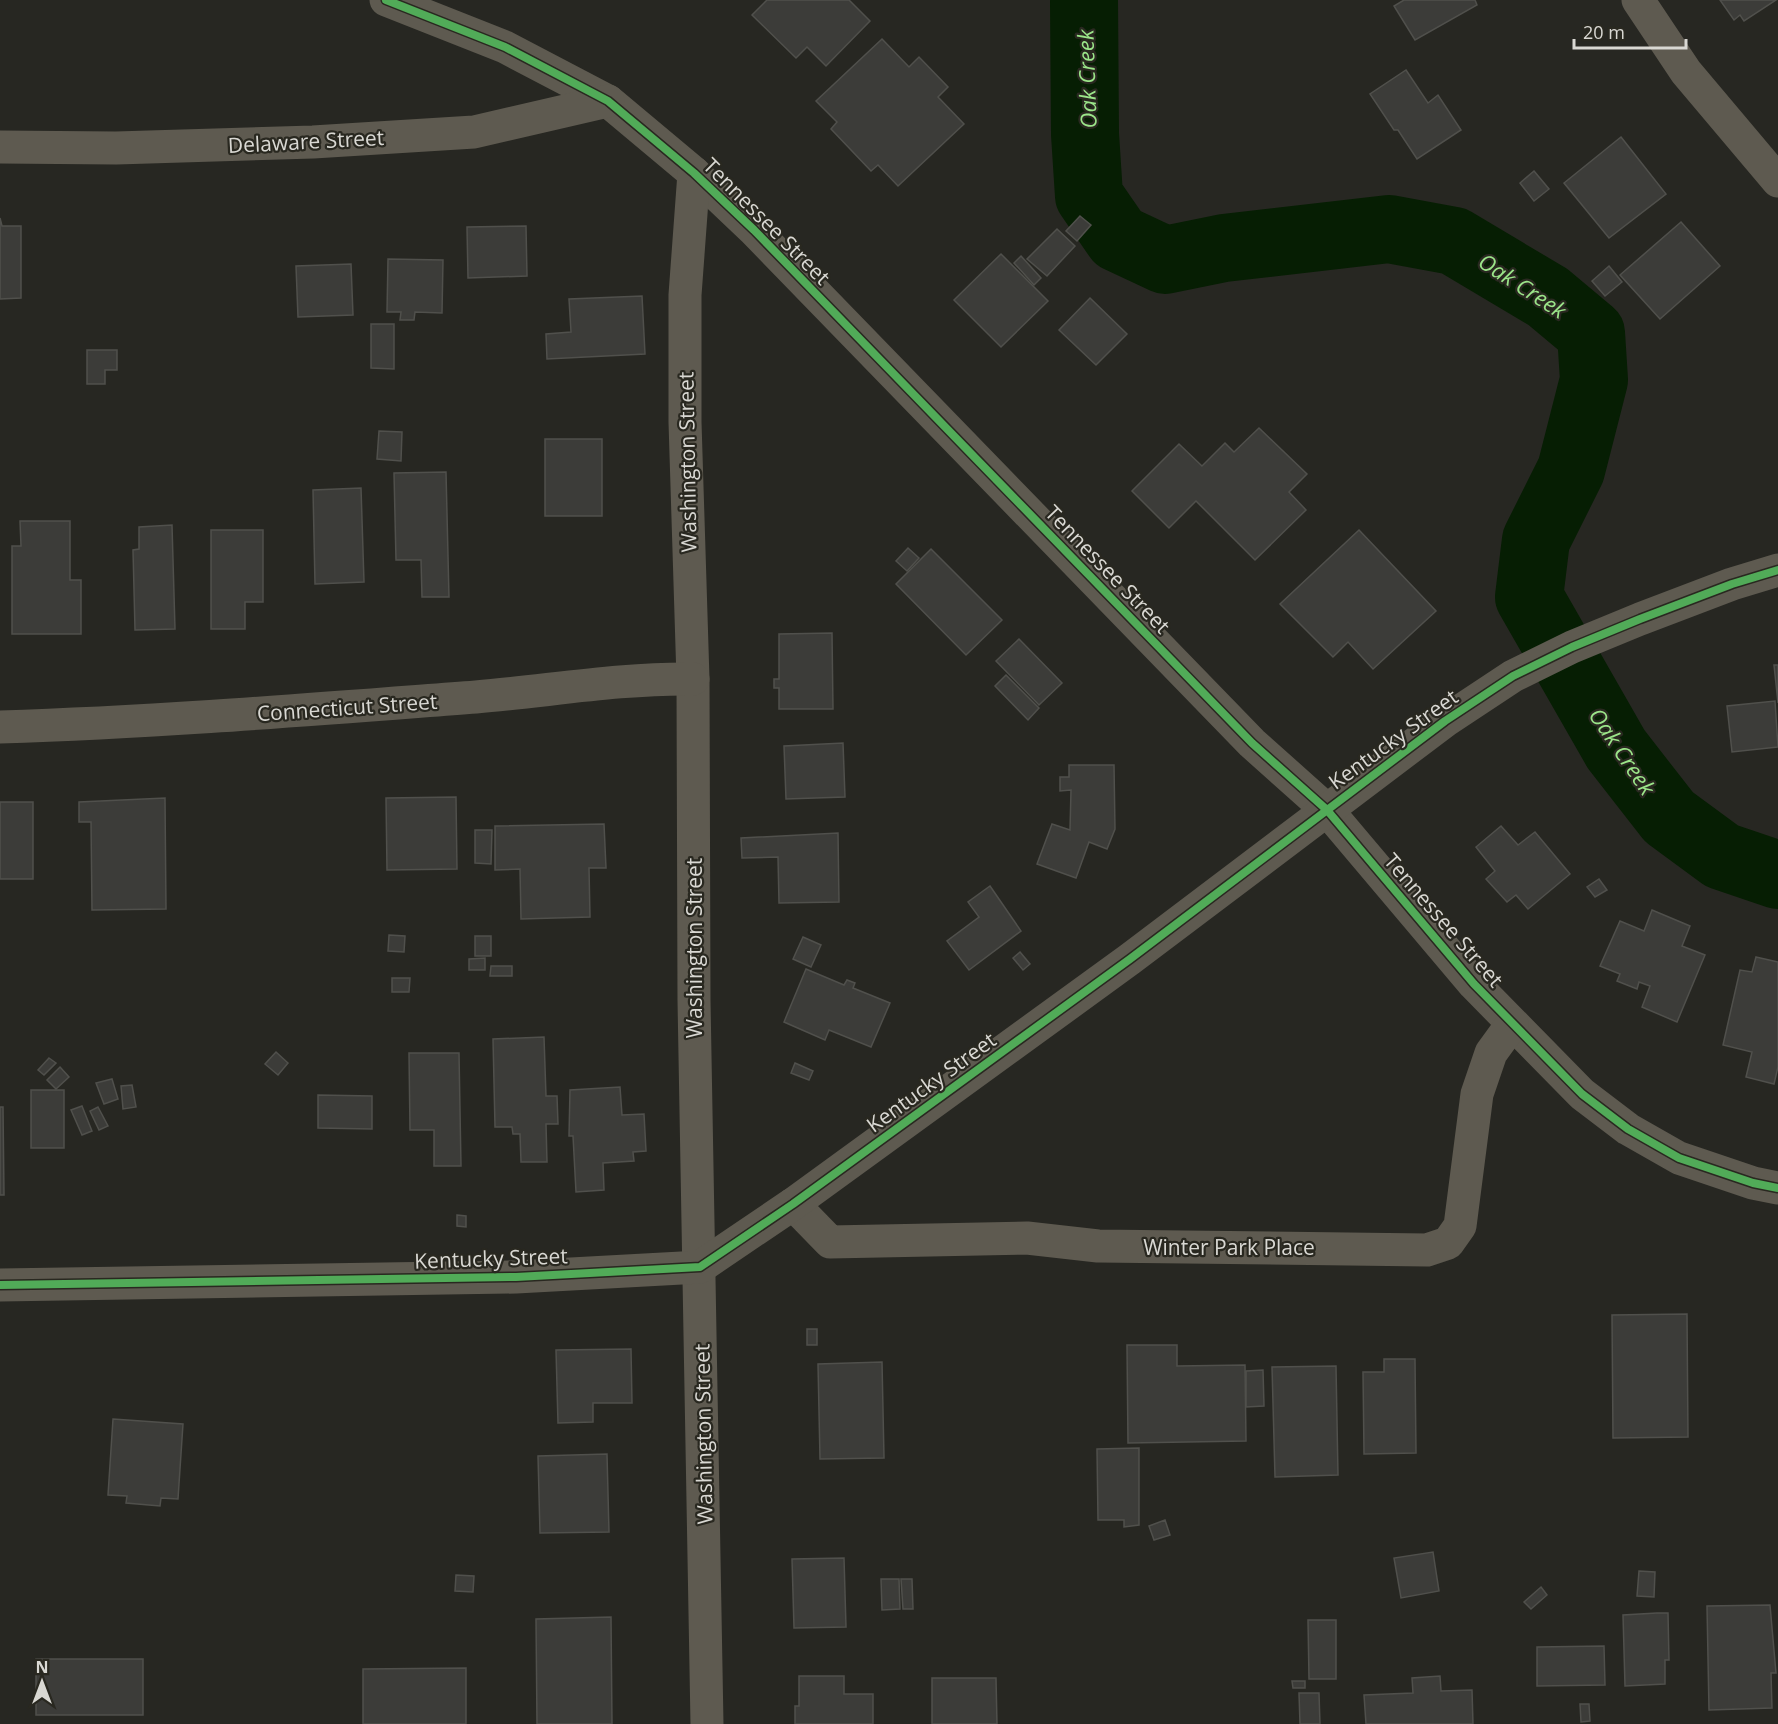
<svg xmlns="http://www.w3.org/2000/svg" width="1778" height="1724" font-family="'Open Sans',sans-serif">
<rect width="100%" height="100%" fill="#272722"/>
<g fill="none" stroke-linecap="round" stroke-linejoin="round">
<path stroke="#061e03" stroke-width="68" d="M 1084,0 L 1085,134 L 1089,196 L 1118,238 L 1165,260 L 1224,248 L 1389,229 L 1454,241 L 1548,297 L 1591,333 L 1594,380 L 1571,470 L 1536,540 L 1529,597 L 1616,749 L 1669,817 L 1722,856 L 1778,875"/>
</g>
<g fill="#3c3c39" stroke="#50504c" stroke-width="1.5">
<path d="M 767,0 L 849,0 L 870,21 L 826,66 L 807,47 L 796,58 L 752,15 Z"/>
<path d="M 1404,0 L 1475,0 L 1477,5 L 1415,40 L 1394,6 Z"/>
<path d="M 1720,0 L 1776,0 L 1744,21 L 1740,15 L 1734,20 Z"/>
<path d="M 882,39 L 909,67 L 919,57 L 948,87 L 938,97 L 964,124 L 898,186 L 878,165 L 871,171 L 831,129 L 837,122 L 816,101 Z"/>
<path d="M 1406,70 L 1428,103 L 1438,95 L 1461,130 L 1417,159 L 1398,130 L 1394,130 L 1370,94 Z"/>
<path d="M 1621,137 L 1666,194 L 1609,238 L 1564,183 Z"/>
<path d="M 1534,171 L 1549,189 L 1534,201 L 1520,183 Z"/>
<path d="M 1080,216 L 1091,225 L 1077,241 L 1066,231 Z"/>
<path d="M 0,218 L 2,226 L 21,226 L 21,298 L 0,299 Z"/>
<path d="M 1681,222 L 1720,266 L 1660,319 L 1620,275 Z"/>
<path d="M 526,226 L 527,276 L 468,278 L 467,227 Z"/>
<path d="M 1057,229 L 1075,246 L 1047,276 L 1027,259 Z"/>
<path d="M 1001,254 L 1048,301 L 1001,347 L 954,300 Z"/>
<path d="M 1021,256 L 1041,278 L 1034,285 L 1014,263 Z"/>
<path d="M 388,259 L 443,260 L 442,313 L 415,312 L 414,320 L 400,320 L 401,312 L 387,312 Z"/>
<path d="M 351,264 L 353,315 L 298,317 L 296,266 Z"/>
<path d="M 1609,266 L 1622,282 L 1605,296 L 1592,281 Z"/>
<path d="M 642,296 L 645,354 L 547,359 L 546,334 L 571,332 L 569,299 Z"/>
<path d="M 1090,298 L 1127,334 L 1096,365 L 1059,330 Z"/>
<path d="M 371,324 L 394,324 L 394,369 L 371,368 Z"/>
<path d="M 87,350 L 117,350 L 117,370 L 105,370 L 105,384 L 87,384 Z"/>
<path d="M 1259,428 L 1307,474 L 1289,492 L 1306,510 L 1255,560 L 1196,501 L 1169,528 L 1132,491 L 1179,444 L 1202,466 L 1225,443 L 1234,452 Z"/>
<path d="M 379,431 L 402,432 L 401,461 L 377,459 Z"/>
<rect x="545" y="439" width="57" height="77"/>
<path d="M 446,472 L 449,597 L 422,597 L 421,560 L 396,560 L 394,473 Z"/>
<path d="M 361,488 L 364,582 L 315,584 L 313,490 Z"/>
<path d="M 20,521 L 70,521 L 70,580 L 81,580 L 81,634 L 12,634 L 12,546 L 21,546 Z"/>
<path d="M 172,525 L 175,629 L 135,630 L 133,550 L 139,549 L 139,527 Z"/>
<path d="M 211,530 L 263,530 L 263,602 L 245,602 L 245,629 L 211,629 Z"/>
<path d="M 1359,530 L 1436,611 L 1373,669 L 1348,642 L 1333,657 L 1280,604 Z"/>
<path d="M 908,548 L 919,558 L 907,571 L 896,561 Z"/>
<path d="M 931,549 L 1002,620 L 966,655 L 896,584 Z"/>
<path d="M 832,633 L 833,709 L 779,709 L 779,688 L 774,688 L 774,679 L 779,679 L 779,634 Z"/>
<path d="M 1019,639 L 1062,683 L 1039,705 L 996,661 Z"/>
<path d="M 1774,665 L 1778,665 L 1778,703 Z"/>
<path d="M 1006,675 L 1039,708 L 1028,720 L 995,686 Z"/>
<path d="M 1775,701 L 1778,747 L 1732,752 L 1727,706 Z"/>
<path d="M 843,743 L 845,797 L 786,799 L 784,746 Z"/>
<path d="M 1069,765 L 1114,765 L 1115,829 L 1107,849 L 1089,842 L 1076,878 L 1037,864 L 1052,824 L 1070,830 L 1071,790 L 1060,791 L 1060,777 L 1069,777 Z"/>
<path d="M 456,797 L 457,869 L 387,870 L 386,798 Z"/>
<path d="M 165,798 L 166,909 L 92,910 L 91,822 L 79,822 L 79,802 Z"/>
<rect x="0" y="802" width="33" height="77"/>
<path d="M 604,824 L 606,868 L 589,868 L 590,917 L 521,919 L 520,869 L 495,870 L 495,826 Z"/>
<path d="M 1501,826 L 1518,845 L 1535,832 L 1570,874 L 1528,909 L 1516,895 L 1507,902 L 1486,879 L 1495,871 L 1476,847 Z"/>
<path d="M 475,830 L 492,830 L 491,864 L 475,863 Z"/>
<path d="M 838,833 L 839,902 L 779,903 L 778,857 L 742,858 L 741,838 Z"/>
<path d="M 1599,879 L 1607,890 L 1595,897 L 1587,887 Z"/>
<path d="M 990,886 L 1021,931 L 969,970 L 947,941 L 979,917 L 968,902 Z"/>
<path d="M 1652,910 L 1690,926 L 1682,946 L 1705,955 L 1677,1022 L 1642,1007 L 1650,986 L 1639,982 L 1637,989 L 1617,981 L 1620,974 L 1600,966 L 1620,921 L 1644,931 Z"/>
<path d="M 389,935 L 405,936 L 404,952 L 388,951 Z"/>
<rect x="475" y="936" width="16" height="20"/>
<path d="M 803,937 L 821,945 L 811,967 L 793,959 Z"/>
<path d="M 1020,952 L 1030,964 L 1023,970 L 1013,958 Z"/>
<path d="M 1756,957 L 1778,962 L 1778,1067 L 1774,1084 L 1746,1077 L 1752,1052 L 1723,1045 L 1740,970 L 1752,972 Z"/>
<path d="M 485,958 L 485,970 L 469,970 L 469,959 Z"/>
<path d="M 491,966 L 512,966 L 512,976 L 490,976 Z"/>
<path d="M 806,969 L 844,985 L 847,980 L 855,983 L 853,988 L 890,1003 L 871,1047 L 829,1030 L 825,1040 L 784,1022 Z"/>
<path d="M 392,978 L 410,978 L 409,992 L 392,992 Z"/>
<path d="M 544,1037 L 546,1096 L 557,1096 L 558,1124 L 546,1124 L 547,1162 L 521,1162 L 520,1134 L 513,1134 L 512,1127 L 495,1127 L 493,1039 Z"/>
<path d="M 276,1052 L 288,1063 L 278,1075 L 265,1064 Z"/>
<path d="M 409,1053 L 459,1053 L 461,1166 L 434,1166 L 434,1130 L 410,1130 Z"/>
<path d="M 49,1058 L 56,1063 L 44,1075 L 38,1070 Z"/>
<path d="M 795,1063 L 813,1071 L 809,1080 L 791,1073 Z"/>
<path d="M 60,1067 L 69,1077 L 56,1089 L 47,1080 Z"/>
<path d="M 112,1079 L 118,1099 L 104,1104 L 96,1083 Z"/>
<path d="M 132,1085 L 136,1107 L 123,1109 L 121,1086 Z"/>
<path d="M 620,1087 L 622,1115 L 644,1114 L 646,1151 L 633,1152 L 634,1161 L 603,1163 L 604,1190 L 576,1192 L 573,1136 L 569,1136 L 570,1090 Z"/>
<rect x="31" y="1090" width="33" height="58"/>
<path d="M 318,1095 L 372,1096 L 372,1129 L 318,1128 Z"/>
<path d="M 82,1106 L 92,1131 L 82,1135 L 71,1110 Z"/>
<path d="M 0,1107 L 3,1107 L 4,1195 L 0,1195 Z"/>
<path d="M 98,1107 L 108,1126 L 99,1130 L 90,1111 Z"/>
<path d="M 457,1215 L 466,1216 L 466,1227 L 457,1226 Z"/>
<path d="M 1687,1314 L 1688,1437 L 1613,1438 L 1612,1315 Z"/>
<rect x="807" y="1329" width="10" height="16"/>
<path d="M 1127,1345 L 1177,1345 L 1177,1366 L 1245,1365 L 1246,1441 L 1128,1443 Z"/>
<path d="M 631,1349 L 632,1403 L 593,1403 L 593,1422 L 558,1423 L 556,1350 Z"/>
<path d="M 1384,1359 L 1415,1359 L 1416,1453 L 1364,1454 L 1363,1372 L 1384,1372 Z"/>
<path d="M 882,1362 L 884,1458 L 820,1459 L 818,1364 Z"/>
<path d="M 1336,1366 L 1338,1475 L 1275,1477 L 1272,1367 Z"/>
<path d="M 1263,1370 L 1264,1406 L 1246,1407 L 1246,1371 Z"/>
<path d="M 113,1419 L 183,1424 L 178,1499 L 161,1498 L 160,1506 L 126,1503 L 127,1496 L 108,1495 Z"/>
<path d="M 1139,1448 L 1139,1525 L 1124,1527 L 1124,1520 L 1098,1520 L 1097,1449 Z"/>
<path d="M 607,1454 L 609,1532 L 540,1533 L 538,1456 Z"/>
<path d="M 1165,1520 L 1170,1535 L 1154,1540 L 1149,1526 Z"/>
<path d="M 1433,1552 L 1439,1591 L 1401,1598 L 1394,1558 Z"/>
<path d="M 844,1558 L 846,1627 L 794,1628 L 792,1559 Z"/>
<path d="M 1639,1571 L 1655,1572 L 1654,1597 L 1637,1596 Z"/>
<path d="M 456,1575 L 474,1576 L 473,1592 L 455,1591 Z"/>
<path d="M 881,1579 L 899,1579 L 900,1609 L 882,1610 Z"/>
<path d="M 901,1579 L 912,1579 L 913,1609 L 903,1609 Z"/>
<path d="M 1541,1587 L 1547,1595 L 1531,1609 L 1524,1602 Z"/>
<path d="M 1770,1605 L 1776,1673 L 1771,1673 L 1772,1708 L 1709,1710 L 1707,1606 Z"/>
<path d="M 1657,1613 L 1668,1613 L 1669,1660 L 1665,1660 L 1665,1684 L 1625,1686 L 1623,1615 Z"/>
<path d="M 611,1617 L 612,1724 L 537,1724 L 536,1619 Z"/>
<path d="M 1308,1620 L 1336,1620 L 1336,1679 L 1309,1679 Z"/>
<path d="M 1604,1646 L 1605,1685 L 1537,1686 L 1537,1647 Z"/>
<rect x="36" y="1659" width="107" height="56"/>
<path d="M 466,1668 L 466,1724 L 363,1724 L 363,1669 Z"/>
<path d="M 799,1676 L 844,1676 L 844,1694 L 873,1694 L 873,1724 L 795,1724 L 795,1706 L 799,1706 Z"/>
<path d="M 1440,1676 L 1441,1691 L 1472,1690 L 1473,1724 L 1366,1724 L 1364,1695 L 1413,1693 L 1412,1678 Z"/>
<path d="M 932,1678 L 996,1678 L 997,1724 L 932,1724 Z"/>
<path d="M 1292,1681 L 1305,1681 L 1305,1688 L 1293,1688 Z"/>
<path d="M 1299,1693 L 1319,1693 L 1320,1724 L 1300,1724 Z"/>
<path d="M 1580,1704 L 1589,1704 L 1590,1721 L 1581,1722 Z"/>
</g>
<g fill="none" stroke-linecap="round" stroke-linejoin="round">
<g stroke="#5e5a50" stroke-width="33">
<path d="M 386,0 L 505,47 L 608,101 L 694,173 L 754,230 L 1252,743 L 1327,810 L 1474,984 L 1582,1094 L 1628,1129 L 1679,1158 L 1753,1183 L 1778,1188"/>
<path d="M 1638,0 L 1686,72 L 1778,181"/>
<path d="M 0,147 L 116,148 L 313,142 L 474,132 L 608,101"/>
<path d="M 694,173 L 685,295 L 685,422 L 693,679 L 694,1000 L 707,1724"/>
<path d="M 0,727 C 159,722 317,709 476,697 C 548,691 620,678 693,679"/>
<path d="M 793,1204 L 830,1242 L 1027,1238 L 1098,1246 L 1427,1250 L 1448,1243 L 1460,1226 L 1477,1094 L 1491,1053 L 1512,1024"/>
<path d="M 0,1285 L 516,1277 L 700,1267 L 793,1204 L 1130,959 L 1445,721 L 1513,676 L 1572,647 L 1640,619 L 1732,584 L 1778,570"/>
</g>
<g stroke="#292820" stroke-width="11">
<g id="cycleway">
<path d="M 386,0 L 505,47 L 608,101 L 694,173 L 754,230 L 1252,743 L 1327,810 L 1474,984 L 1582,1094 L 1628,1129 L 1679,1158 L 1753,1183 L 1778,1188"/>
<path d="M 0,1285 L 516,1277 L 700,1267 L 793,1204 L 1130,959 L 1445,721 L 1513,676 L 1572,647 L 1640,619 L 1732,584 L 1778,570"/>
</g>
</g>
<use href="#cycleway" stroke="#51ab58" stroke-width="8"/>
</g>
<g text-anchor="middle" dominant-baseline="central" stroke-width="4.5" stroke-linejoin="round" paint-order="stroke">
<g font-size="21" fill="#d9d8d3" stroke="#292820">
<text transform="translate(306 141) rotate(-3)">Delaware Street</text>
<text transform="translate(767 221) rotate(45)">Tennessee Street</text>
<text transform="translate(687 462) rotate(-91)">Washington Street</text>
<text transform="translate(1108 569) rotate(46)">Tennessee Street</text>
<text transform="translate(347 707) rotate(-4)">Connecticut Street</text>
<text transform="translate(1393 739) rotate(-36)">Kentucky Street</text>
<text transform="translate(1444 920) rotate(49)">Tennessee Street</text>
<text transform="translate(694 948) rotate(-90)">Washington Street</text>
<text transform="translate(931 1082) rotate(-36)">Kentucky Street</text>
<text x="1229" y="1247">Winter Park Place</text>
<text transform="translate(491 1258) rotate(-2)">Kentucky Street</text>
<text transform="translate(703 1434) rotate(-91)">Washington Street</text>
</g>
<g font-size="22" font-style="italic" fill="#9be589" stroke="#292820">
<text transform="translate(1086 79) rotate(-92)">Oak Creek</text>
<text transform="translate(1523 285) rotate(33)">Oak Creek</text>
<text transform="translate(1623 751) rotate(56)">Oak Creek</text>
</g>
</g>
<g transform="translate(42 1682)" stroke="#292820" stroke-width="4.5" paint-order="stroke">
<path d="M0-4.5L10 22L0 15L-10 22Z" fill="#d9d8d3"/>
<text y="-9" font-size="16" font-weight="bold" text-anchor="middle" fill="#d9d8d3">N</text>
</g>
<path d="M1574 39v9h112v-9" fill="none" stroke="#d9d8d3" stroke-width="3"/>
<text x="1583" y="39" font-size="18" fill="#d9d8d3" stroke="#292820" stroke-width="4.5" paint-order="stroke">20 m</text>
</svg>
